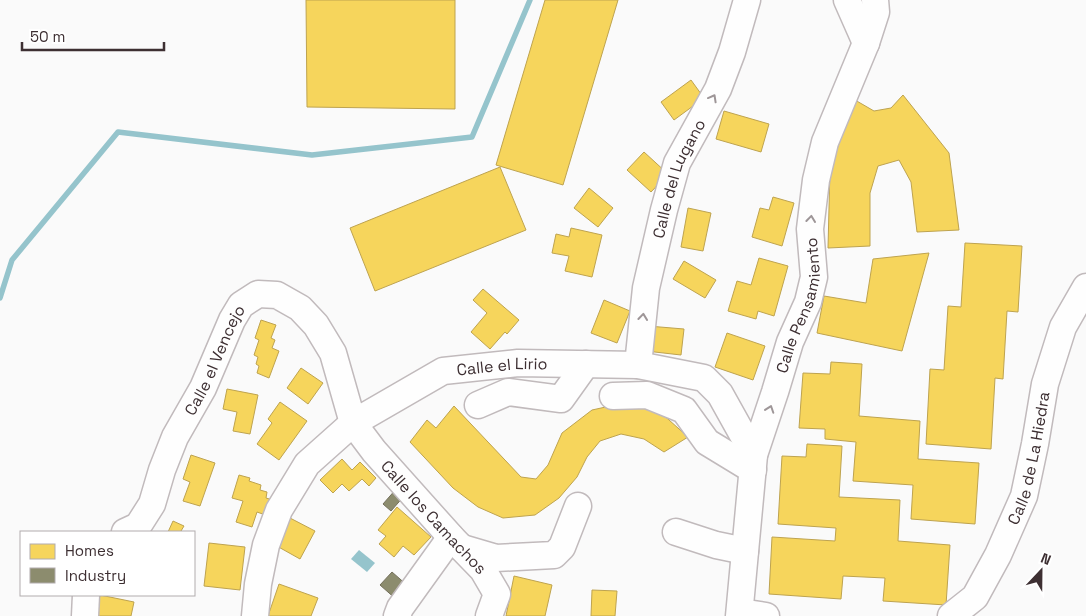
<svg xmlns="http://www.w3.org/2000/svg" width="1086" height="616" font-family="'Space Grotesk',sans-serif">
<rect width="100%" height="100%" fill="#fafafa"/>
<path fill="#95c4cc" d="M 359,550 L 375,563 L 367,572 L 351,559 Z"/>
<g fill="#f6d55c" stroke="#bea34f">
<path d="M 306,0 L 455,0 L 455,109 L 307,107 Z"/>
<path d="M 545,0 L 618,0 L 563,185 L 496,165 Z"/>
<path d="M 691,80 L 704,98 L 674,120 L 661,102 Z"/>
<path d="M 903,95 L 949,153 L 959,230 L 917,232 L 911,182 L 899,160 L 878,166 L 870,193 L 870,246 L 828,248 L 830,168 L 855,100 L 874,111 L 891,108 Z"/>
<path d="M 724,111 L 769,124 L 761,152 L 716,139 Z"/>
<path d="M 644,152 L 668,174 L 651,192 L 627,170 Z"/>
<path d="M 500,167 L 526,230 L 375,291 L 350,228 Z"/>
<path d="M 589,188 L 613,208 L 598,227 L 574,208 Z"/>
<path d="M 773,197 L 794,203 L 782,246 L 752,237 L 760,208 L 769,210 Z"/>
<path d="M 688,208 L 711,213 L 703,251 L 681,247 Z"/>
<path d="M 571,228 L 602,235 L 592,277 L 565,271 L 569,256 L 552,253 L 556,234 L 569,237 Z"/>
<path d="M 965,243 L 1022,246 L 1018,312 L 1007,311 L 1003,379 L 995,378 L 991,449 L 926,444 L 930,369 L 944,370 L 948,306 L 961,307 Z"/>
<path d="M 929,253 L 902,351 L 817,333 L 824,296 L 866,303 L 873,259 Z"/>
<path d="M 759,258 L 788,266 L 774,316 L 758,311 L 756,319 L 728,311 L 737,281 L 751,285 Z"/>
<path d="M 684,261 L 716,280 L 705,298 L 673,279 Z"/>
<path d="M 483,289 L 519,320 L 507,334 L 505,332 L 490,349 L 471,332 L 487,313 L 473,300 Z"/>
<path d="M 604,300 L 630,311 L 617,343 L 591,333 Z"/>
<path d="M 261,320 L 276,325 L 271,338 L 275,340 L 272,348 L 279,351 L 269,378 L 257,373 L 259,366 L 256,364 L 258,357 L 254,355 L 259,340 L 255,338 Z"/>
<path d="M 648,326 L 684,329 L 681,355 L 646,351 Z"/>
<path d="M 727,333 L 765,346 L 753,380 L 715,367 Z"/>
<path d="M 831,362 L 862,364 L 859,416 L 920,421 L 918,459 L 979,463 L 975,524 L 911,519 L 913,485 L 853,481 L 856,442 L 825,439 L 825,429 L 799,428 L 803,373 L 830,374 Z"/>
<path d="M 301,368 L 323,383 L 308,404 L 287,388 Z"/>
<path d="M 227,389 L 258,395 L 250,434 L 233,431 L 237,412 L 223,409 Z"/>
<path d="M 633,401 L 659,411 L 688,437 L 664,452 L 644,439 L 621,434 L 600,441 L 587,457 L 577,477 L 559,498 L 535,515 L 503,518 L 478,507 L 453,488 L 410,442 L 427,420 L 436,428 L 454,406 L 521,477 L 536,479 L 548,465 L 562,433 L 592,410 Z"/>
<path d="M 280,402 L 307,421 L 279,460 L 257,444 L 272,423 L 268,419 Z"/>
<path d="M 807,444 L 842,446 L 839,497 L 900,500 L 898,541 L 950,545 L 946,605 L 883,601 L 885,578 L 843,576 L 841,599 L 769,594 L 772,537 L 835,541 L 836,528 L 778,524 L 782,456 L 806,457 Z"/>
<path d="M 191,455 L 215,463 L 200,506 L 183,501 L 190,482 L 183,479 Z"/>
<path d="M 342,459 L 352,470 L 360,462 L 376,478 L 369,486 L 362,479 L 349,491 L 342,484 L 333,493 L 320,480 Z"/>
<path d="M 239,475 L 250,478 L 249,481 L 261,485 L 260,490 L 267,492 L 266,498 L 276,501 L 271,517 L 257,512 L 252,527 L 236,522 L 243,501 L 232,498 Z"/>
<path d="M 397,507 L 431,537 L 414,555 L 403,546 L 394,557 L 379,544 L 386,536 L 378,530 Z"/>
<path d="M 290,518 L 315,531 L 300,559 L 275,545 Z"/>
<path d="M 173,521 L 184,526 L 181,531 L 183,532 L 168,532 Z"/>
<path d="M 209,543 L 245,547 L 240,590 L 204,586 Z"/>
<path d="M 514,576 L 552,585 L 545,616 L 506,616 Z"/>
<path d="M 279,584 L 318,598 L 311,616 L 268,616 Z"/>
<path d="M 592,590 L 617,591 L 615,616 L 591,616 Z"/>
<path d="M 100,595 L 134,602 L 131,616 L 96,616 Z"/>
</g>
<g fill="#8c8c6e" stroke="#74705c">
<path d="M 397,488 L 405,495 L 391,511 L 383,504 Z"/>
<path d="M 392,572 L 408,586 L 397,600 L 380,585 Z"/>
</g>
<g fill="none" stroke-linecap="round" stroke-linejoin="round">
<path stroke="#95c4cc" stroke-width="5.5" d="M 0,298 L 12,260 L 118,132 L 312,155 L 472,137 L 530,0"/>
<g stroke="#c1babc" stroke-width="29">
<g id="minor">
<path d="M 847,0 L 866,43"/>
<path id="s1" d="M 638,365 L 646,288 L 664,210 L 677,163 L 718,89 L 732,52 L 747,0"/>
<path d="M 613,396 L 647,395 L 684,410 L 707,442 L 753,470"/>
<path d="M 478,405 L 508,392 L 561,399 L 586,364"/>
<path id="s2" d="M 125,532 L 138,526 L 152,504 L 162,470 L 175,437 L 203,388 L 232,320 L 241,305 L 258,294 L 277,295 L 300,308 L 316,325 L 333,353 L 353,423 L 374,451 L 451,537 L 483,570 L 497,594 L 489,616"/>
<path d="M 676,532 L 716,545 L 745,551"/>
<path d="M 462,548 L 496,558 L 554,555 L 562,547 L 578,506"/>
<path d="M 740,612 L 766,616"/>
<path d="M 85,616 L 86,595"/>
<path id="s3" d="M 255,616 L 258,584 L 266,545 L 279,510 L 307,464 L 353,423 L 443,371 L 518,363 L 638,365 L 704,378 L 720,394 L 754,455"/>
<path d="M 397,616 L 400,608 L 451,537"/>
<path id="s4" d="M 739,616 L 754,455 L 775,392 L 790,342 L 808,302 L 814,277 L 810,229 L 816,180 L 825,142 L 866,43 L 876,12 L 875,0"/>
<path id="s5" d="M 951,616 L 975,597 L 998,555 L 1024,496 L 1035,444 L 1045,384 L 1063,327 L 1086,287"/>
</g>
</g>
<use href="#minor" stroke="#fefefe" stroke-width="26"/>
</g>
<defs><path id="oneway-chevron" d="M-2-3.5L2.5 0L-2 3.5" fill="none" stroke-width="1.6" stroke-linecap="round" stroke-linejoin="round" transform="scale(1.25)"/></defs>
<g stroke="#9e9698">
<use href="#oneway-chevron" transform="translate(713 98) rotate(-61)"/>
<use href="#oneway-chevron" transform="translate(811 219) rotate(-83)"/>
<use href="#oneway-chevron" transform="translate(643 317) rotate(-84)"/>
<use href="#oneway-chevron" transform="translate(770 409) rotate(-71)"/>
</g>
<g text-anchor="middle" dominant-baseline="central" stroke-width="5" stroke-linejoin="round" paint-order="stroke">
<g font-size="16" fill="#3d2f32" stroke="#fff">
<text stroke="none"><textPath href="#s1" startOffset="192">Calle del Lugano</textPath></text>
<text stroke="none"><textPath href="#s4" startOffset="319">Calle Pensamiento</textPath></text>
<text stroke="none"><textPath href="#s2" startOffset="198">Calle el Vencejo</textPath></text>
<text stroke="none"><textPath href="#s3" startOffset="388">Calle el Lirio</textPath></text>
<text stroke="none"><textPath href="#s5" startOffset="181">Calle de La Hiedra</textPath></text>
<text stroke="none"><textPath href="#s2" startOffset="578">Calle los Camachos</textPath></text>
</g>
</g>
<rect x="20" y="531" width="175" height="65" fill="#ffffff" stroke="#b1acad"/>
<rect x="30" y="544" width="25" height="15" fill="#f6d55c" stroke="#b1acad"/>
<text x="65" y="556" font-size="15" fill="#3d2f32">Homes</text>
<rect x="30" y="568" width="25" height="15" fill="#8c8c6e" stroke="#b1acad"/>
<text x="65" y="581" font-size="15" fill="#3d2f32">Industry</text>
<g transform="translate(1041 571) rotate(22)" stroke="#ffffff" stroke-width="4" paint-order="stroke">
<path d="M0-4L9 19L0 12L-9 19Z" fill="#3d2f32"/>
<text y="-8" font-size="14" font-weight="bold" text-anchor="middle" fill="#3d2f32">N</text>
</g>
<path d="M22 42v8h142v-8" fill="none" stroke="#3d2f32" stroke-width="2.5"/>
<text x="30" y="42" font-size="15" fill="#3d2f32" stroke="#ffffff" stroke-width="4" paint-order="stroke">50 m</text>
</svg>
